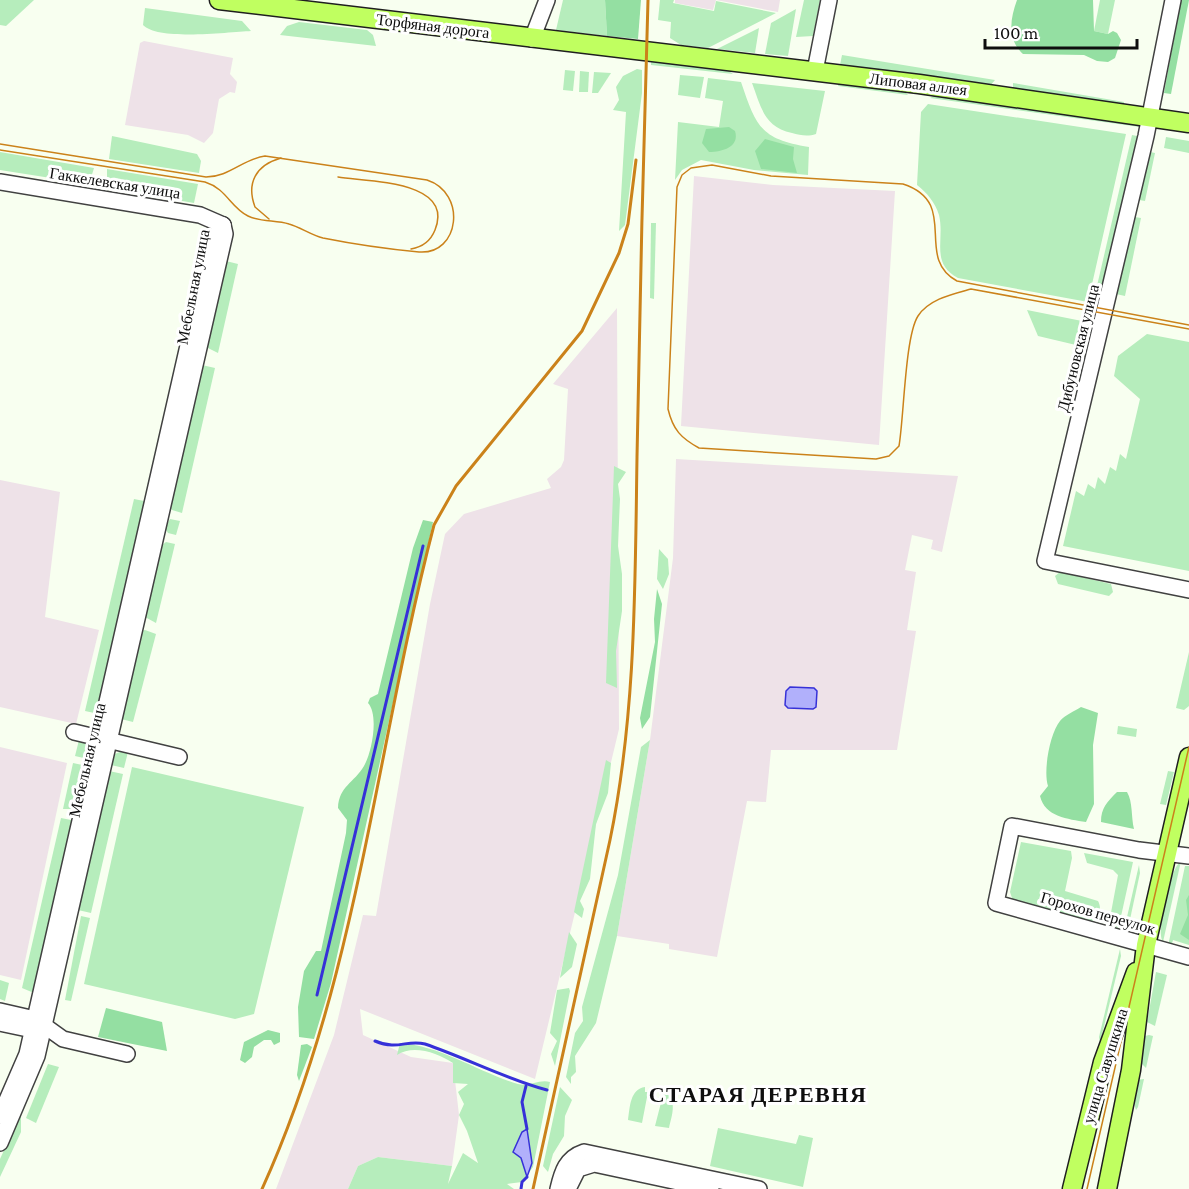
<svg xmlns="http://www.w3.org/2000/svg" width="1189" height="1189" font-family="'Crimson Pro',serif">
<rect width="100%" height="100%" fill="#f8fff0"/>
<g fill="#eee2e8">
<path d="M 675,0 L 780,0 L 778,12 L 716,0 L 713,10 L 675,3 Z"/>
<path d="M 144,41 L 233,58 L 230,74 L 237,82 L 235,93 L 230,92 L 219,99 L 213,133 L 204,143 L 188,135 L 125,125 L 140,43 Z"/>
<path d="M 694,176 L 773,185 L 895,191 L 879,445 L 681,426 Z"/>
<path d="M 617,308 L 619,729 L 535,1079 L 360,1009 L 363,1035 L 411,1057 L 453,1063 L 459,1115 L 452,1166 L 378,1157 L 358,1166 L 348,1189 L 276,1189 L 334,1035 L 363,915 L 376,916 L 430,604 L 445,534 L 464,514 L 551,488 L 547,479 L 561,467 L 564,460 L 568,389 L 553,384 Z"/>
<path d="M 676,459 L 958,476 L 942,552 L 931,549 L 933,540 L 912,535 L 905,570 L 916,572 L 907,630 L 916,631 L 897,750 L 771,750 L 766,802 L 747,801 L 717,957 L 669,949 L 669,944 L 617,936 L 650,740 L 673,558 Z"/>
<path d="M 0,480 L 60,492 L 45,617 L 99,630 L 76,724 L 0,707 Z"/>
<path d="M 0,747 L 67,763 L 21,980 L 0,975 Z"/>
</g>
<g fill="#b6edbc">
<path d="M 0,0 L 34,0 L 6,26 L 0,25 Z"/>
<path d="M 563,0 L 605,0 L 607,36 L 556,30 Z"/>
<path d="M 660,0 L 674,0 L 673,3 L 714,11 L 716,1 L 776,13 L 708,48 L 681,45 L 670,38 L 671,22 L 658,20 Z"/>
<path d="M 804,0 L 820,0 L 813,36 L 796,37 Z"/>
<path d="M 1100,0 L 1115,0 L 1108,34 L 1094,31 Z"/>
<path d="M 145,8 L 242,21 L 251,31 C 229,32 158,41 143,25 Z"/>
<path d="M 796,9 L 788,56 L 765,54 L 771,23 Z"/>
<path d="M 299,22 L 367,30 L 373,35 L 376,46 L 280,35 L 287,26 Z"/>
<path d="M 759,28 L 755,53 L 717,49 Z"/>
<path d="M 842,55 L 995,80 L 990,86 L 840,65 Z"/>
<path d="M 651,61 L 726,69 L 733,74 L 651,65 Z"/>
<path d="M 637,69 L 642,70 L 642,93 L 625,225 L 619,231 L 626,112 L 613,110 L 619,100 L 616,87 L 623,76 Z"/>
<path d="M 565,70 L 575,71 L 573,91 L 563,90 Z"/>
<path d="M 580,71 L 589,72 L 588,92 L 579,92 Z"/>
<path d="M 594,72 L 611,73 L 598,93 L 592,93 Z"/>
<path d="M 680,75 L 704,77 L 700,98 L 678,95 Z"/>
<path d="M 708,78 L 741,82 C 756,126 760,139 809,147 L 808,175 L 754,170 L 701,160 L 682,170 L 675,180 L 678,122 L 719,127 L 723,101 L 705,98 Z"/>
<path d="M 839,82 L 904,91 L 908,95 L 838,86 Z"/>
<path d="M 752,83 L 825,91 L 816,134 C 807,137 800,135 792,133 C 764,127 761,107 752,83 Z"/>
<path d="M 1013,83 L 1124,102 L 1124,105 L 1013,89 Z"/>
<path d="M 936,95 L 1138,124 L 1140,127 L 930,98 Z"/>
<path d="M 928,104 L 1126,134 L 1088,302 L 958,278 C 930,263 945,240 939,215 C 935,202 927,193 917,185 L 921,112 Z"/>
<path d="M 1132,135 L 1142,137 L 1101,305 L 1093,303 Z"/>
<path d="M 112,136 L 197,154 L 201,161 L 199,173 L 109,159 Z"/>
<path d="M 1166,137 L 1189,141 L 1189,153 L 1164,148 Z"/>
<path d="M 0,152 L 94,168 L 89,184 L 0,170 Z"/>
<path d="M 1150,152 L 1155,153 L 1145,201 L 1139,200 Z"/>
<path d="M 107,169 L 198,184 L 194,203 L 107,188 Z"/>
<path d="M 1135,217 L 1141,218 L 1125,296 L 1116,294 Z"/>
<path d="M 651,223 L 656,223 L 654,299 L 650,298 Z"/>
<path d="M 226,261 L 238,264 L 218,353 L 206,347 Z"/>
<path d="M 1027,310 L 1082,321 L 1076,345 L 1038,336 Z"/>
<path d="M 1089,317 L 1098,319 L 1091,348 L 1083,346 Z"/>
<path d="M 1147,334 L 1189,342 L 1189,571 L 1063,546 L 1076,491 L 1084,496 L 1088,484 L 1095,489 L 1098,477 L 1105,484 L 1110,467 L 1116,471 L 1120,454 L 1126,459 L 1140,399 L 1114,376 L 1118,356 Z"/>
<path d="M 202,365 L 215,368 L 182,513 L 172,510 L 170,507 Z"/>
<path d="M 614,466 L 626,472 L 618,484 L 620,499 L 618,546 L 622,574 L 622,611 L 616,651 L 617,688 L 606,683 Z"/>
<path d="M 134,499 L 144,501 L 147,504 L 99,714 L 85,711 Z"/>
<path d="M 170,519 L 180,521 L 176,535 L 168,533 L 165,528 Z"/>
<path d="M 166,542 L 175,544 L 156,623 L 145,617 L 161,546 Z"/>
<path d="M 659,549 L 668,559 L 669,574 L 663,589 L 657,579 Z"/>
<path d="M 1060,572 L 1111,584 L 1113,592 L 1109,596 L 1058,584 L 1055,576 Z"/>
<path d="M 145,630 L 156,634 L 133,722 L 121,719 L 141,631 Z"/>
<path d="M 1189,652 L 1189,706 L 1184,710 L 1176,708 Z"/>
<path d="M 1118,726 L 1137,729 L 1136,737 L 1117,734 Z"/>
<path d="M 79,740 L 90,746 L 88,759 L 75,756 Z"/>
<path d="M 650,740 L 617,936 L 596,1023 L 575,1056 L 576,1072 L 571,1077 L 571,1084 L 566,1077 L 575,1033 L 583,1021 L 582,1007 L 618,875 L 641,747 Z"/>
<path d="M 122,751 L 128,752 L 124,768 L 111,765 L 115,754 Z"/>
<path d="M 606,760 L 611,763 L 608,793 L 596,824 L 590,879 L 580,901 L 584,909 L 582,918 L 574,912 Z"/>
<path d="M 73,763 L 87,766 L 77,809 L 63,809 Z"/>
<path d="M 132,767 L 304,807 L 254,1014 L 235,1019 L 84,984 Z"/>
<path d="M 109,771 L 123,774 L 91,913 L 78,910 Z"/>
<path d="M 1168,771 L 1174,772 L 1166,805 L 1160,804 Z"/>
<path d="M 61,818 L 71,820 L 74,823 L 34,993 L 22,988 Z"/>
<path d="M 1021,842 L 1071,851 L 1072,858 L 1065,891 L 1098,901 C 1103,910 1098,920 1088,923 L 1013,901 L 1010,892 Z"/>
<path d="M 1084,853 L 1133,862 L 1118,930 L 1110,918 L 1118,875 L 1113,870 L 1087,863 Z"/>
<path d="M 1181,861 L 1163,942 C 1155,932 1170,868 1181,861 Z"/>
<path d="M 1139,865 L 1140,873 L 1129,924 L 1124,930 Z"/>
<path d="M 1185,866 L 1189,866 L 1189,945 L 1173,940 L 1171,947 L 1168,946 Z"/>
<path d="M 81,916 L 90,918 L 71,1001 L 65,1000 Z"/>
<path d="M 569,932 L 577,944 L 572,967 L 560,978 Z"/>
<path d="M 1120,949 L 1121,956 L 1100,1043 L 1099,1037 Z"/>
<path d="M 1156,972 L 1167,975 L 1155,1026 L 1147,1022 Z"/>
<path d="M 0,980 L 9,983 L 5,1001 L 0,999 Z"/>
<path d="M 569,988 L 570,991 L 555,1066 L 551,1054 L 557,1041 L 550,1033 L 557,990 Z"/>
<path d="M 1149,1035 L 1153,1036 L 1146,1068 L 1140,1062 L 1145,1036 Z"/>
<path d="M 400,1043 C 442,1046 478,1072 518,1084 C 529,1087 539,1079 550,1082 L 533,1167 L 522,1182 L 507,1184 L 514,1189 L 348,1189 L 358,1166 L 378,1157 L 452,1166 L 448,1184 L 463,1153 L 478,1163 L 467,1131 L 459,1115 L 464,1104 L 458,1092 L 468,1084 L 453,1083 L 453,1063 C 438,1053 413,1044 397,1055 Z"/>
<path d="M 48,1064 L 59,1067 L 36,1123 L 26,1118 Z"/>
<path d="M 1144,1079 L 1138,1107 L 1136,1110 L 1133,1100 L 1137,1080 Z"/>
<path d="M 560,1087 L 572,1100 L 565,1116 L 564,1136 L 553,1154 L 548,1172 L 543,1166 Z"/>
<path d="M 645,1087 L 645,1092 L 648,1092 L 642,1123 L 628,1120 C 630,1107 630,1089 645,1087 Z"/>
<path d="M 664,1091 C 678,1100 672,1115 669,1128 L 655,1126 Z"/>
<path d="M 21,1113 L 21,1132 L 0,1177 L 0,1159 Z"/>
<path d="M 718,1128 L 796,1144 L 799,1135 L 813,1138 L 803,1187 L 710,1166 Z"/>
</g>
<g fill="#94dfa2">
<path d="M 605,0 L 641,0 L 638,39 L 607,36 Z"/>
<path d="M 1017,0 L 1093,0 L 1094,31 L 1108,34 L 1113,31 L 1117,33 L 1121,40 L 1115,58 L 1108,62 L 1097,61 L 1084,55 L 1023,54 C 1007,39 1010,19 1017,0 Z"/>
<path d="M 1181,0 L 1189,0 L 1171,94 L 1164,93 Z"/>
<path d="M 729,127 L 735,131 C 740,147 722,152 709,152 L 702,143 L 706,129 Z"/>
<path d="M 765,139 L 794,147 L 793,159 L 797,173 L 761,169 L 755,151 Z"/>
<path d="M 423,520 L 433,522 L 331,983 L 314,1039 L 299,1037 L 298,1007 L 304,971 L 316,951 L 321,951 L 346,833 L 347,820 L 338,808 C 339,786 354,783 364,766 C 372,752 379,715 368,703 L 370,698 L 378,694 L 413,548 Z"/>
<path d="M 657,589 L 662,604 L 650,717 L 642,729 L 640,718 L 655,642 L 654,619 Z"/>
<path d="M 1081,707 L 1098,713 L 1093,745 L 1094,804 L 1086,822 C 1068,819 1045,817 1040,796 L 1048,786 C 1043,771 1050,733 1060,721 C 1065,715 1075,711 1081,707 Z"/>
<path d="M 1117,792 L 1127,792 C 1133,802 1131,817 1134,829 L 1101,822 C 1101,808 1107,802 1117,792 Z"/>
<path d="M 1189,895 L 1189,940 L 1180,934 L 1188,915 L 1186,900 Z"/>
<path d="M 106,1008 L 162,1022 L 167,1051 L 98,1037 Z"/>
<path d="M 268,1030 L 280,1033 L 280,1042 L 274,1045 L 271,1040 L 264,1040 L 254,1047 L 252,1057 L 245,1063 L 240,1060 L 244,1042 Z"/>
<path d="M 307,1044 L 312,1047 L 299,1081 L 297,1075 L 301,1045 Z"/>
</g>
<g fill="#b1b0fb" stroke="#3631d8" stroke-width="1.5">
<path d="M 790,687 L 814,688 L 817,691 L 816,707 L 813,709 L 788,708 L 785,705 L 786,691 Z"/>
<path d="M 527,1129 L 532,1163 L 527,1177 L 521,1158 L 513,1152 L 522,1132 Z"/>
</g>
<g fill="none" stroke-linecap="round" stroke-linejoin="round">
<g stroke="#3631d8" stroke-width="3">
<path d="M 317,995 L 423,546"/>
<path d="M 375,1041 C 398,1051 407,1039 425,1044 C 466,1058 506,1079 547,1090"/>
<path d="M 526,1086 L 522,1102 L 527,1129"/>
<path d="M 521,1189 L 522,1182 L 527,1177"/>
</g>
<g stroke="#414141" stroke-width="18">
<g id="minor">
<path d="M 1173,0 L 1146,136 L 1045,561 L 1189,590"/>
<path d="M 532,39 L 547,0"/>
<path d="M 815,71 L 829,0"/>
<path d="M 0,182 L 200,215 L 223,225"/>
<path d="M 74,732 L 179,757"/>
<path d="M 1189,856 L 1139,850 L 1012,826 L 996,903 L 1189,957"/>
<path d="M 0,1011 L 35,1019 L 63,1039 L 127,1054"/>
<path d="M 0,1023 L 42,1032"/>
<path d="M 0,1116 L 27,1054 L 212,240 L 223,225"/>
<path d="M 0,1143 L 37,1056 L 225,234 L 223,225"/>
<path d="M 558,1189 C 562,1172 566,1158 584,1152 L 759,1189"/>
<path d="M 568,1189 L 578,1169 L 594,1164 L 711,1189"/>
</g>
</g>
<g stroke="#1f1f1f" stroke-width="21">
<g id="major">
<path d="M 219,0 L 919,84 L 1189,123"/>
<path d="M 1072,1189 L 1103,1062 L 1136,972"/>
<path d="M 1107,1189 L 1131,1070 L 1146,945 L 1189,757"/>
</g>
</g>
<use href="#minor" stroke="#fff" stroke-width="15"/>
<use href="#major" stroke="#c0ff60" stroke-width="18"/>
<g stroke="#cb821a" stroke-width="1.5">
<path d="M 0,144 L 206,177 C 229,177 243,159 265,156 L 427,180 C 467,193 460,255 419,252 C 387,249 353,244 323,238 C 311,235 300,227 289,224 C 276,220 260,222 248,216 C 230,207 227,189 205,182 L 0,150"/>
<path d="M 338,177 C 367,182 455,180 435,230 C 431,240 423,247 411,249"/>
<path d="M 269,219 L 255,207 C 246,183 256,165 281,158"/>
<path d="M 1189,325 L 957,281 C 913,257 961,203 903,184 L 771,176 L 712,165 L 691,168 L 682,175 L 677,187 L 668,409 C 673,430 681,438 699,448 L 876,459 L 889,456 L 899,446 C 904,417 905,336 918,316 C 929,299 953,294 971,289 L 1189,329"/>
<path d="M 1087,1189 L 1189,747"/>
</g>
<g stroke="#cb821a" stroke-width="3">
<path d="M 262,1189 C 358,978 376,747 434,525 L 456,486 L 582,331 L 619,253 L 628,224 L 636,160"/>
<path d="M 533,1189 L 610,840 C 636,714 635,586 637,457 C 640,305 643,152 648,0"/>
</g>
</g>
<g text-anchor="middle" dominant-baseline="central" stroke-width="6" stroke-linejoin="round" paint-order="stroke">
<g font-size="16" fill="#0e0e0e" stroke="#fff">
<text transform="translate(433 26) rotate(7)">Торфяная дорога</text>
<text transform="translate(918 84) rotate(7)">Липовая аллея</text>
<text transform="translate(115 183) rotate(9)">Гаккелевская улица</text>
<text transform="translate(193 287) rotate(-79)">Мебельная улица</text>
<text transform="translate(1078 348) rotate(-76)">Дибуновская улица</text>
<text transform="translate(87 760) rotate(-77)">Мебельная улица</text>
<text transform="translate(1098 913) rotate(16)">Горохов переулок</text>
<text transform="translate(1105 1066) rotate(-73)">улица Савушкина</text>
</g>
<g font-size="22" font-weight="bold" letter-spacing="1.5" fill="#0e0e0e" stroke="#fff">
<text x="758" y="1094">СТАРАЯ ДЕРЕВНЯ</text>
</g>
</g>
<path d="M985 39v9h152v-9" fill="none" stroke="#0e0e0e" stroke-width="3"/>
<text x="994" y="39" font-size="18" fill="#0e0e0e" stroke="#ffffff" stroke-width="4.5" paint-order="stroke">100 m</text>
</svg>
